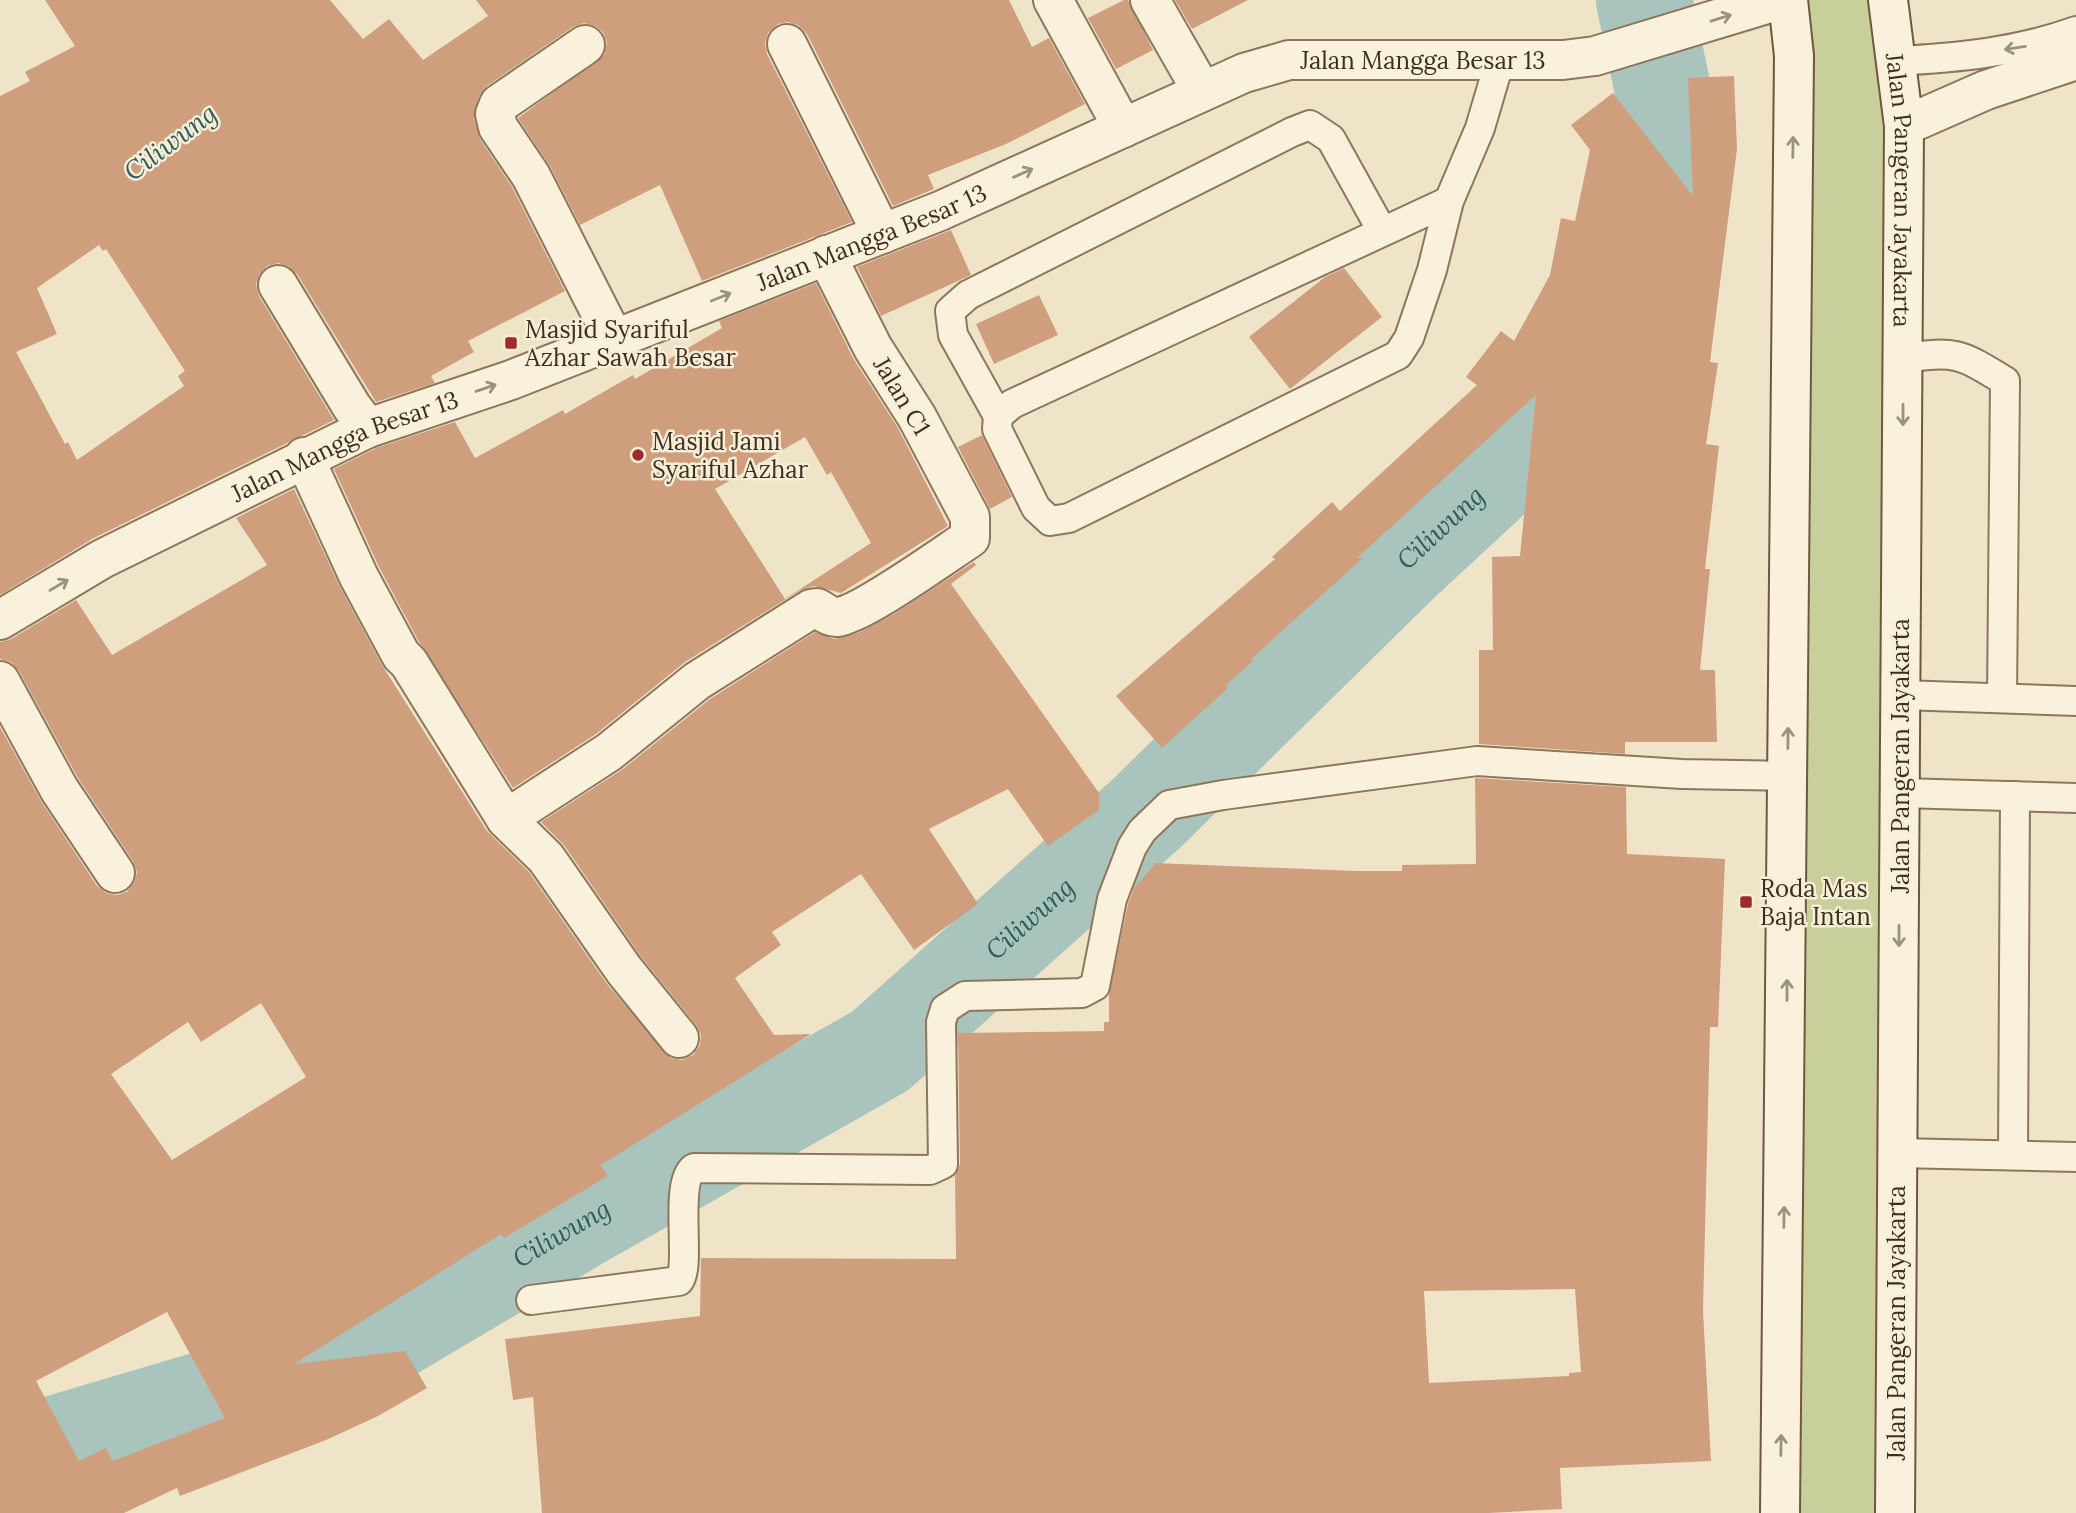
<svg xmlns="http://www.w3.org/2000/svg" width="2076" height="1513" font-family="Lora,serif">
<rect width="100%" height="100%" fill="#f0e4c8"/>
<path fill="#c9cf9b" d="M 1788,0 L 1888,0 L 1895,1513 L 1780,1513 Z"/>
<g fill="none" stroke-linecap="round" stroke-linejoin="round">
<path stroke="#a9c4bc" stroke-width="96" id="s1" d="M 0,1460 L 229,1392 L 383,1338 L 582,1220 L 880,1051 L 1147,813 L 1399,565 L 1560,416 L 1612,314 L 1649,252 L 1672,133 L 1644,0"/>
</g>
<g fill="#cf9f7d" fill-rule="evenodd">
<path d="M 45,0 L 330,0 L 363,39 L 389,19 L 423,60 L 488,16 L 476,0 L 1009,0 L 1032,47 L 1049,38 L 1085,104 L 1006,144 L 928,175 L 934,189 L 893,206 L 807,34 L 798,25 L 788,22 L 778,24 L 768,33 L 765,43 L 767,54 L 852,222 L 702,281 L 660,185 L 580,225 L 550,166 L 518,118 L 604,55 L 607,43 L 603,32 L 595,26 L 584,23 L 573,27 L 487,86 L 479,96 L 474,118 L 480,139 L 512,187 L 565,291 L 468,341 L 474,352 L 431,376 L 435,383 L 376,402 L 297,274 L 288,266 L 278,263 L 267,266 L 259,275 L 256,285 L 259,296 L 334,420 L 92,539 L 0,595 L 0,96 L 30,81 L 25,72 L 75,46 ZM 99,245 L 103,251 L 106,249 L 185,371 L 178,376 L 184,386 L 77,460 L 68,442 L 65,444 L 16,352 L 57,334 L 37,288 Z"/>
<path d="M 1124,0 L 1128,0 L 1153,50 L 1116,69 L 1088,18 Z"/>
<path d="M 1175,0 L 1248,0 L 1192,29 Z"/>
<path d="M 1734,76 L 1737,149 L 1710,362 L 1718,363 L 1706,444 L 1719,446 L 1705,569 L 1710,569 L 1700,670 L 1715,670 L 1717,742 L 1625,742 L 1625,754 L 1479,744 L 1479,650 L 1493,650 L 1492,557 L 1520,556 L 1536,395 L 1357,558 L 1363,558 L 1251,659 L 1253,661 L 1226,685 L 1228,688 L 1162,748 L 1116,696 L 1275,559 L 1272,557 L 1332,502 L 1340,511 L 1477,385 L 1466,377 L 1501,331 L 1514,341 L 1550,275 L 1561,218 L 1575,221 L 1590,150 L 1571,125 L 1613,93 L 1693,196 L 1688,78 Z"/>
<path d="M 951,230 L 971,275 L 881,316 L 857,267 Z"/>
<path d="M 1344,268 L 1382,317 L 1290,389 L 1249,337 L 1325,277 Z"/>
<path d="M 816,283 L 853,358 L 898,428 L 948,526 L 841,593 L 814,586 L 799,591 L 685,662 L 596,734 L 513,788 L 419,642 L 379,567 L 334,469 L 376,448 L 455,422 L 475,458 L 563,410 L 565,414 L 633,375 L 635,379 L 722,328 L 719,321 ZM 805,437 L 827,475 L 831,472 L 871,543 L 785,599 L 715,489 Z"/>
<path d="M 1039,295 L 1058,335 L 994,364 L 976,324 Z"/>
<path d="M 982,435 L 1012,497 L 990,509 L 958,447 Z"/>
<path d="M 294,489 L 340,587 L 382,665 L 487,831 L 529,872 L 607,984 L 671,1058 L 682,1060 L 693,1055 L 700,1045 L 701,1035 L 696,1025 L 641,957 L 564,845 L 541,822 L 623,769 L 710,699 L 815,632 L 834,639 L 858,633 L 894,614 L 974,562 L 976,565 L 951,584 L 1099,793 L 1099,810 L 1048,846 L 1008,789 L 929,829 L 978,904 L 914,950 L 861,874 L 772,932 L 781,945 L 735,978 L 774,1035 L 811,1034 L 601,1165 L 608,1176 L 504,1238 L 501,1234 L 294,1364 L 405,1351 L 427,1388 L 378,1416 L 326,1440 L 180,1496 L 177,1488 L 124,1513 L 0,1513 L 0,727 L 41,801 L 97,886 L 106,893 L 117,895 L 127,892 L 134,883 L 137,872 L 133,861 L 78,778 L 19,671 L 11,662 L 0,659 L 0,642 L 11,639 L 76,600 L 112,655 L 267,565 L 236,518 ZM 261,1003 L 306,1077 L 172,1160 L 111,1074 L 188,1022 L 201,1042 ZM 167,1312 L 225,1418 L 112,1461 L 106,1448 L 79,1461 L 36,1381 Z"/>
<path d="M 1475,778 L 1626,787 L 1627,854 L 1725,859 L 1718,1027 L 1710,1027 L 1703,1311 L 1711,1461 L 1560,1468 L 1562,1509 L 1489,1513 L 542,1513 L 533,1397 L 513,1400 L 505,1339 L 700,1316 L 701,1258 L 956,1259 L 955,1175 L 960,1164 L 958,1033 L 1104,1031 L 1104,1022 L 1109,1022 L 1109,994 L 1128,904 L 1134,888 L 1156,863 L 1356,871 L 1402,871 L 1402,865 L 1476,864 ZM 1575,1289 L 1581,1372 L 1569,1373 L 1569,1376 L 1429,1383 L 1424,1291 Z"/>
</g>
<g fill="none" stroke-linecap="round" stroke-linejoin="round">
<g stroke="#8d765c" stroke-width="32">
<g id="lane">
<path d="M 1895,61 C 1957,58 2018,52 2076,31"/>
<path d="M 1449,201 L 1012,404 L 998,416 L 997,429 L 1036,508 L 1050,521 L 1069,518 L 1398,355 L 1409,338 L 1432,270 L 1449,201 L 1480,128 L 1500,60"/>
<path d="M 1903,358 C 1957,351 1959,353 2005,381 L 2002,698"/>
<path d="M 998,416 L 953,335 L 950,311 L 968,295 L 1292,132 L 1310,125 L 1331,139 L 1382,231"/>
<path d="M 1901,695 L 2076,701"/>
<path d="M 1900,793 L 2076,798"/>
<path d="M 1897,1153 L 2076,1157"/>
<path d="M 2013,1155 L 2015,796"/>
<path d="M 531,1300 L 679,1281 C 692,1265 673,1183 694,1168 L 930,1170 L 943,1164 L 941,1022 L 945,1009 L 965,996 L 1082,993 L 1095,986 L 1112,899 L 1132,847 L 1142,831 L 1169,805 L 1223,795 L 1477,761 L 1682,774 L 1788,776"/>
</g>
</g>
<g stroke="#8d765c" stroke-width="42">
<g id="street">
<path d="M 1053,0 L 1123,128"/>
<path d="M 1150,0 L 1202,91"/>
<path d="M 787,44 L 882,234"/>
<path d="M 585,45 L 499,104 L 495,114 L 498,127 L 531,176 L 614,339"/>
<path d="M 1904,126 L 1986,90 L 2076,60"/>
<path d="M 278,285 L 352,407 L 368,428"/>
<path d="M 304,457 L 359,577 L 401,655 L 409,663 L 506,819 L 609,752 L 697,681 L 811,609 L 817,608 C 823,611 830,618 837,617 C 861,615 944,555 970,538 L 970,517 L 917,417 L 873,348 L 826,255"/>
<path id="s2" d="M 0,620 L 102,559 L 368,428 L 511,380 L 940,211 L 1244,73 L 1289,60 L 1563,60 L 1595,56 L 1780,0"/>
<path d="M 0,681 L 59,789 L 115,873"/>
<path d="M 506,819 L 546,858 L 624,970 L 679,1038"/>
</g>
</g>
<g stroke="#6f573f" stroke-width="42">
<g id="secondary">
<path id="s3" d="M 1888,0 L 1904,126 L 1895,1513"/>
<path d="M 1780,1513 L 1794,56 L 1788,0"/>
</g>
</g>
<use href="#lane" stroke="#faf1dc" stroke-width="28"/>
<use href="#street" stroke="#faf1dc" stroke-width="38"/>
<use href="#secondary" stroke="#faf1dc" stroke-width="38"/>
</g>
<defs><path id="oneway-shaft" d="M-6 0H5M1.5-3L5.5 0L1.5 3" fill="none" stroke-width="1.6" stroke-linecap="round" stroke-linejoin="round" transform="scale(1.75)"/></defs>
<g stroke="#9c907e">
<use href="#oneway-shaft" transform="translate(1721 18) rotate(-17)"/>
<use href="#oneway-shaft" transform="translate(2015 48) rotate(171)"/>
<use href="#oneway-shaft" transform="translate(1793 147) rotate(-89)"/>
<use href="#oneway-shaft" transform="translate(1023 173) rotate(-24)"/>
<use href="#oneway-shaft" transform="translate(721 297) rotate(-22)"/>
<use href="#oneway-shaft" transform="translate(486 388) rotate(-19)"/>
<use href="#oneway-shaft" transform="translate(1903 415) rotate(90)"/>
<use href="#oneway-shaft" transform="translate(59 585) rotate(-31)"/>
<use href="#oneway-shaft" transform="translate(1788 738) rotate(-89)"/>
<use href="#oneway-shaft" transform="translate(1899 936) rotate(90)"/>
<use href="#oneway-shaft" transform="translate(1787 990) rotate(-90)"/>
<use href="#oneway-shaft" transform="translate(1784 1217) rotate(-89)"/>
<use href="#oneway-shaft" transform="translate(1781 1445) rotate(-89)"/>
</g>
<g fill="#9e2a2b" stroke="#f7eed8" stroke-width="2.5">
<rect x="504" y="336" width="14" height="14" rx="3.5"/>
<circle cx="638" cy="455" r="7"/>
<rect x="1739" y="895" width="14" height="14" rx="3.5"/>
</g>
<g text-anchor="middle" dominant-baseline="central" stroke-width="5" stroke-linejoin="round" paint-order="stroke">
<g font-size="24" fill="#3d2e20" stroke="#f7eed8">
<text stroke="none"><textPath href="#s2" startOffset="1542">Jalan Mangga Besar 13</textPath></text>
<text stroke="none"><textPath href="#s3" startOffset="191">Jalan Pangeran Jayakarta</textPath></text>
<text stroke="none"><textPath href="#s2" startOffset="954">Jalan Mangga Besar 13</textPath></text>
<text transform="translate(902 396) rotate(59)">Jalan C1</text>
<text stroke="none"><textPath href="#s2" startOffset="387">Jalan Mangga Besar 13</textPath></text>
<text transform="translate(1900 756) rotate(-90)">Jalan Pangeran Jayakarta</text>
<text transform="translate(1896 1323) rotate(-90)">Jalan Pangeran Jayakarta</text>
</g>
<g font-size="24" fill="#3d2e20" stroke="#f7eed8" text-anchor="start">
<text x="525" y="329">Masjid Syariful<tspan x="525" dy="28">Azhar Sawah Besar</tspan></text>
<text x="652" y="441">Masjid Jami<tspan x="652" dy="28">Syariful Azhar</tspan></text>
<text x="1760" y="888">Roda Mas<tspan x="1760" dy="28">Baja Intan</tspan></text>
</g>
<g font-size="26" font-style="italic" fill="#2f5d5a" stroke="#f7eed8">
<text transform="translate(170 142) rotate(-37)">Ciliwung</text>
<text stroke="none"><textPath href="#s1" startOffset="1743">Ciliwung</textPath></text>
<text stroke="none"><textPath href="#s1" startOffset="1176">Ciliwung</textPath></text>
<text stroke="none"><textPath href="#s1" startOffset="609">Ciliwung</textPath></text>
</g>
</g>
</svg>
